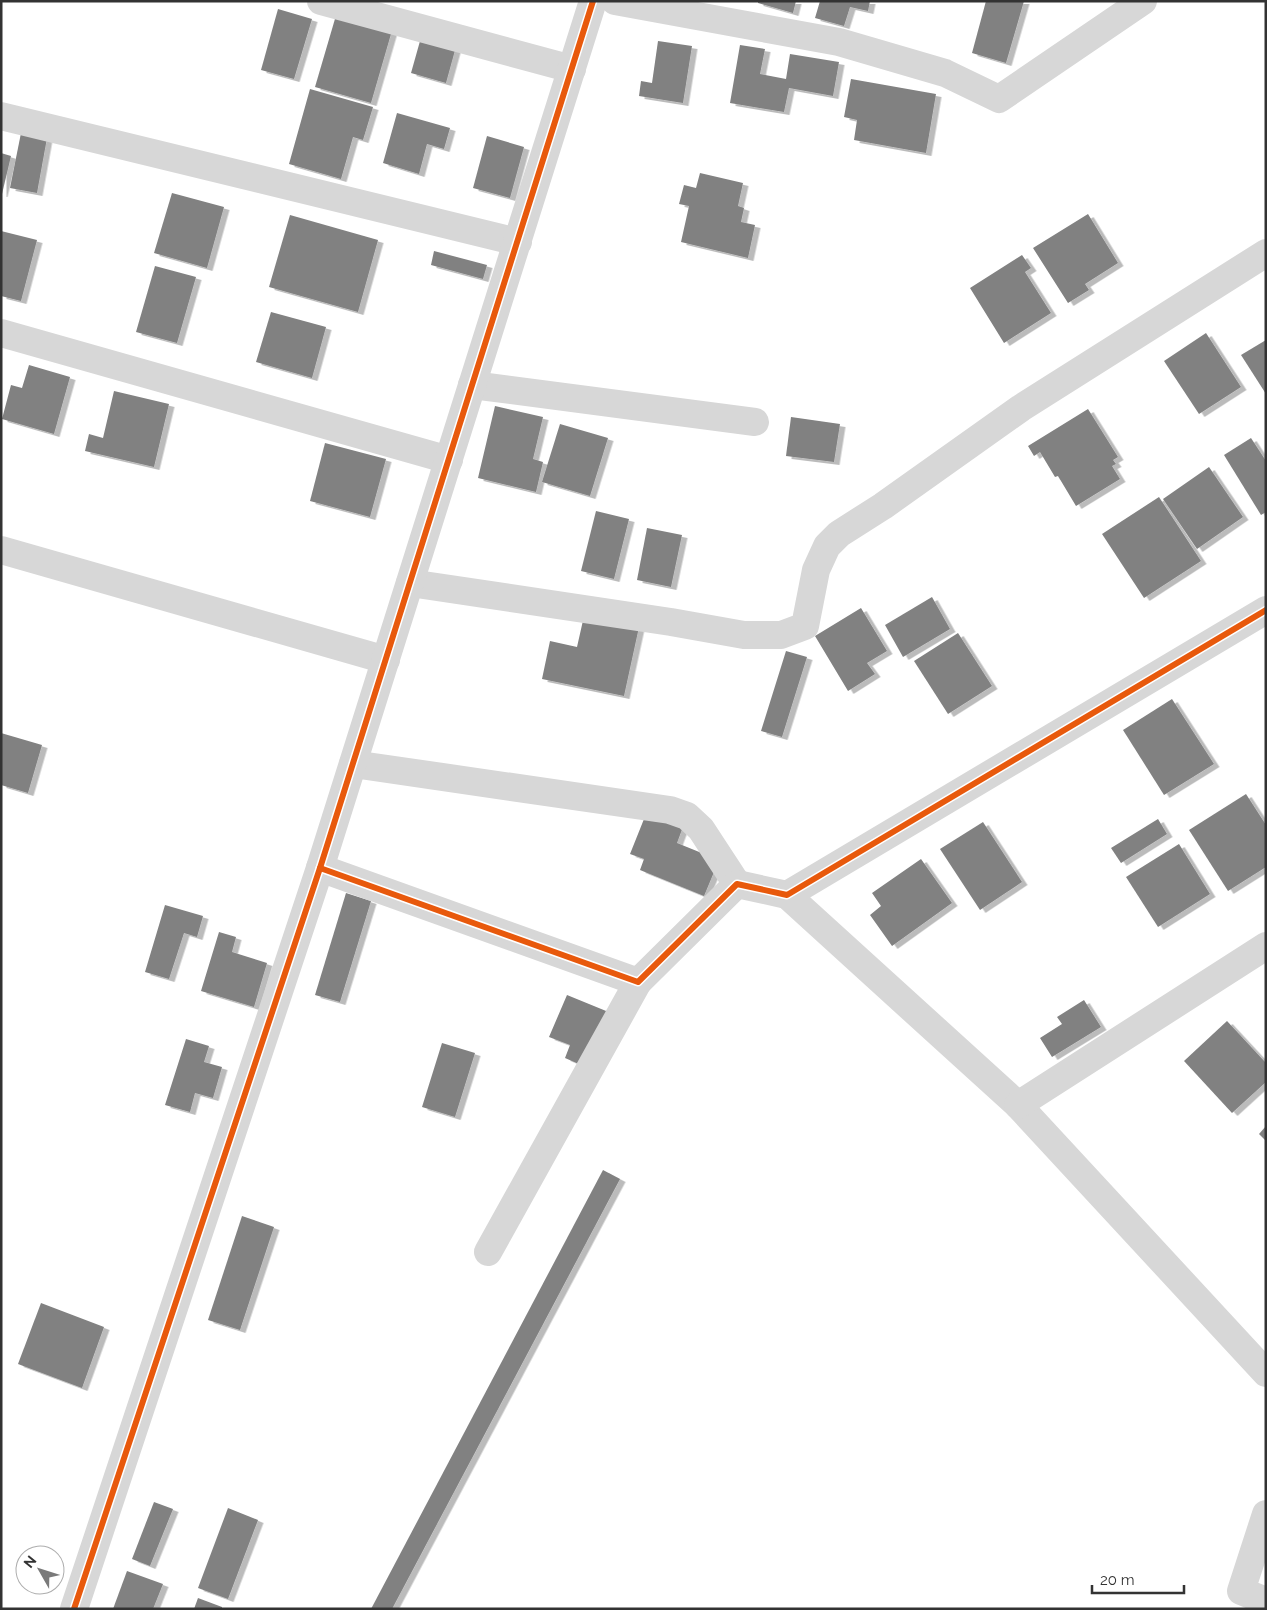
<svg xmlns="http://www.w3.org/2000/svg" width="1267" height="1610" font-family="Raleway,sans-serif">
<defs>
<filter id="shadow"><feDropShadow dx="5.5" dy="3" stdDeviation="0" flood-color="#0004"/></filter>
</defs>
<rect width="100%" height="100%" fill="#fff"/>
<g fill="#818181" filter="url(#shadow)">
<path d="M 758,1 L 796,1 L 793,13 L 758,3 Z"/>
<path d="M 820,1 L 870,1 L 868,11 L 850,7 L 844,26 L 815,18 Z"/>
<path d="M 986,1 L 1024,1 L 1006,63 L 972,53 Z"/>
<path d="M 278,9 L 312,19 L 294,79 L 261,70 Z"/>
<path d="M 337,12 L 393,27 L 371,103 L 315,87 Z"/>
<path d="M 422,34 L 457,43 L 446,83 L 411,73 Z"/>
<path d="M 658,41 L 692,46 L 683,103 L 639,96 L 641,81 L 652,83 Z"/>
<path d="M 740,45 L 765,49 L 760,74 L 786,79 L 790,54 L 839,62 L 833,96 L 789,88 L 784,112 L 730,103 Z"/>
<path d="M 851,79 L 936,94 L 926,153 L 854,140 L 857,120 L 844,117 Z"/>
<path d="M 310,89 L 373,107 L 363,140 L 353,137 L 341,179 L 289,164 Z"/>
<path d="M 397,113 L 450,128 L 444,149 L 427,144 L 419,174 L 383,163 Z"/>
<path d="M 21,133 L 47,138 L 37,193 L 10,188 Z"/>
<path d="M 487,136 L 524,147 L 510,198 L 473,188 Z"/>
<path d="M 1,153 L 11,156 L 2,194 L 1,194 Z"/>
<path d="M 700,173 L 743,183 L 738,206 L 744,208 L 741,222 L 755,225 L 748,258 L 681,242 L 689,206 L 679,204 L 684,185 L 696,188 Z"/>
<path d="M 172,193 L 224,207 L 207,268 L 154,253 Z"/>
<path d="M 1088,214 L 1118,263 L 1085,284 L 1089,290 L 1068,303 L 1033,248 Z"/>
<path d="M 290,215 L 378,240 L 358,312 L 269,287 Z"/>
<path d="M 1,231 L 37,240 L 21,301 L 1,296 Z"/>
<path d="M 434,251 L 487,265 L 483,279 L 431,265 Z"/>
<path d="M 1022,255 L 1031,268 L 1025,272 L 1051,313 L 1004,343 L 970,288 Z"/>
<path d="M 155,266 L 196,277 L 177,343 L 136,332 Z"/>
<path d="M 271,312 L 326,327 L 312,378 L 256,362 Z"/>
<path d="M 1206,333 L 1241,387 L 1199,414 L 1164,361 Z"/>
<path d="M 1266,340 L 1266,394 L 1241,355 Z"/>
<path d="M 29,365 L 70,377 L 54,434 L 2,419 L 11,385 L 22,388 Z"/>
<path d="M 114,391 L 169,404 L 154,467 L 85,451 L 89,434 L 103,438 Z"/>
<path d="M 495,406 L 543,417 L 533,459 L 543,462 L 536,492 L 478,478 Z"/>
<path d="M 1088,409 L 1118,457 L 1113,460 L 1116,464 L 1112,466 L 1120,479 L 1076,506 L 1058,476 L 1055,477 L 1040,452 L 1034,456 L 1028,446 Z"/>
<path d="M 791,417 L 840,424 L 834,462 L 786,456 Z"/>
<path d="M 560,424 L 608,438 L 590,496 L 542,482 Z"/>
<path d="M 1251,438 L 1266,461 L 1266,512 L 1261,515 L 1224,455 Z"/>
<path d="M 325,443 L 386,459 L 370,517 L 310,501 Z"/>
<path d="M 1209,467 L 1243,517 L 1197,549 L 1163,499 Z"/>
<path d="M 1159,497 L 1201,561 L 1144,598 L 1102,534 Z"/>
<path d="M 596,511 L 629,519 L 614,579 L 581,571 Z"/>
<path d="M 647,528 L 682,535 L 671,587 L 637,580 Z"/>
<path d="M 932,597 L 950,629 L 903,657 L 885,625 Z"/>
<path d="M 861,608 L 887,651 L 867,663 L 875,674 L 848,691 L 815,636 Z"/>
<path d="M 584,616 L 639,627 L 624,696 L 542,679 L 550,641 L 577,647 Z"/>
<path d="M 958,633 L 992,686 L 948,714 L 914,661 Z"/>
<path d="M 786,651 L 807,657 L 782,737 L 761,731 Z"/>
<path d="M 1172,699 L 1214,764 L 1164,795 L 1123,730 Z"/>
<path d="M 1,733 L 42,745 L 28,793 L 1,785 Z"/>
<path d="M 1246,794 L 1266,825 L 1266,867 L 1228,891 L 1189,830 Z"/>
<path d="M 648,809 L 684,824 L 677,843 L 719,860 L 704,896 L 640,870 L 644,859 L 630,854 Z"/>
<path d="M 1158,819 L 1167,834 L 1121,863 L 1111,848 Z"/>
<path d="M 983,822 L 1022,882 L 980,910 L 940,849 Z"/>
<path d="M 1179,844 L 1210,894 L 1158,927 L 1126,877 Z"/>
<path d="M 921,859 L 952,903 L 892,946 L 870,915 L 881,906 L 872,893 Z"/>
<path d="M 346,893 L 371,901 L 340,1002 L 315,995 Z"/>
<path d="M 165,905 L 203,916 L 197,937 L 184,933 L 169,979 L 145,972 Z"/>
<path d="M 219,932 L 236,937 L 232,952 L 267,963 L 254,1007 L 201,991 Z"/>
<path d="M 567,995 L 611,1013 L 588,1068 L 565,1058 L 570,1045 L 549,1037 Z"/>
<path d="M 1084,1000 L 1101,1027 L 1052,1057 L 1040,1038 L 1062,1024 L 1057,1017 Z"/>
<path d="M 1227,1021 L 1266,1063 L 1266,1082 L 1232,1113 L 1184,1061 Z"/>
<path d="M 186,1039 L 209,1046 L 204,1062 L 222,1067 L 213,1098 L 195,1093 L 190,1112 L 165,1105 Z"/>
<path d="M 442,1043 L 475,1053 L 455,1117 L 422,1107 Z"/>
<path d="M 1266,1126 L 1266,1141 L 1259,1134 Z"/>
<path d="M 603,1170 L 620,1179 L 392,1609 L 371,1609 Z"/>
<path d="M 242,1216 L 274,1227 L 240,1330 L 208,1320 Z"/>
<path d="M 41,1303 L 104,1327 L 82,1388 L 18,1364 Z"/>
<path d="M 154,1502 L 173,1509 L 150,1566 L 132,1559 Z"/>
<path d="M 228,1508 L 258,1520 L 228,1599 L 198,1588 Z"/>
<path d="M 127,1571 L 163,1584 L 153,1609 L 113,1609 Z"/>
<path d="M 198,1598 L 222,1607 L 222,1609 L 194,1609 Z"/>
</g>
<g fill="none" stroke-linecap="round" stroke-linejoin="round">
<g stroke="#d7d7d7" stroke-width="28">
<path d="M 321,1 L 572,69"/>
<path d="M 615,1 L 839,42 L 945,73 L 999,99 L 1143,1"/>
<path d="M 1,116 L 518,242"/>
<path d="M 1,333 L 449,460"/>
<path d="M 472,385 L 755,422"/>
<path d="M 1,550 L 386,660"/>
<path d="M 410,583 L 671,622 L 744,635 L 781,635 L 805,626 L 816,570 L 827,546 L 839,534 L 883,506 L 1021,408 L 1266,253"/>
<path d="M 353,764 L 670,810 L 687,816 L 701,829 L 737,884"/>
<path d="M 320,868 L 638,982 L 737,884 L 787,895 L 1266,610"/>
<path d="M 787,895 L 1018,1105 L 1266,1373"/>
<path d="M 1018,1105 L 1266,946"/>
<path d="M 488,1252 L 638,982"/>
<path d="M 1266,1514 L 1241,1591 L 1266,1601"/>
<path d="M 74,1609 L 320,868 L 593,1"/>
</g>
<g stroke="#fff" stroke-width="9">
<g id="cycleway">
<path d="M 320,868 L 638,982 L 737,884 L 787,895 L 1266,610"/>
<path d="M 74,1609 L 320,868 L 593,1"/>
</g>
</g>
<use href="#cycleway" stroke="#e8590c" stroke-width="6"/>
</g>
<rect width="1267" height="1610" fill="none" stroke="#333333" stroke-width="5"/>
<g transform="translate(40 1570) rotate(309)"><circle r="24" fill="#ffffff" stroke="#adadad"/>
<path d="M0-4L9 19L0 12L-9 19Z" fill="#7a7a7a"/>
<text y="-8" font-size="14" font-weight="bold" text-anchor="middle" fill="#333333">N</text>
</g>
<path d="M1092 1585v8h92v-8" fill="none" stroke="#333333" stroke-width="2.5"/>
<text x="1100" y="1585" font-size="15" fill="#333333" stroke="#ffffff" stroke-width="4" paint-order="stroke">20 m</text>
</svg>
